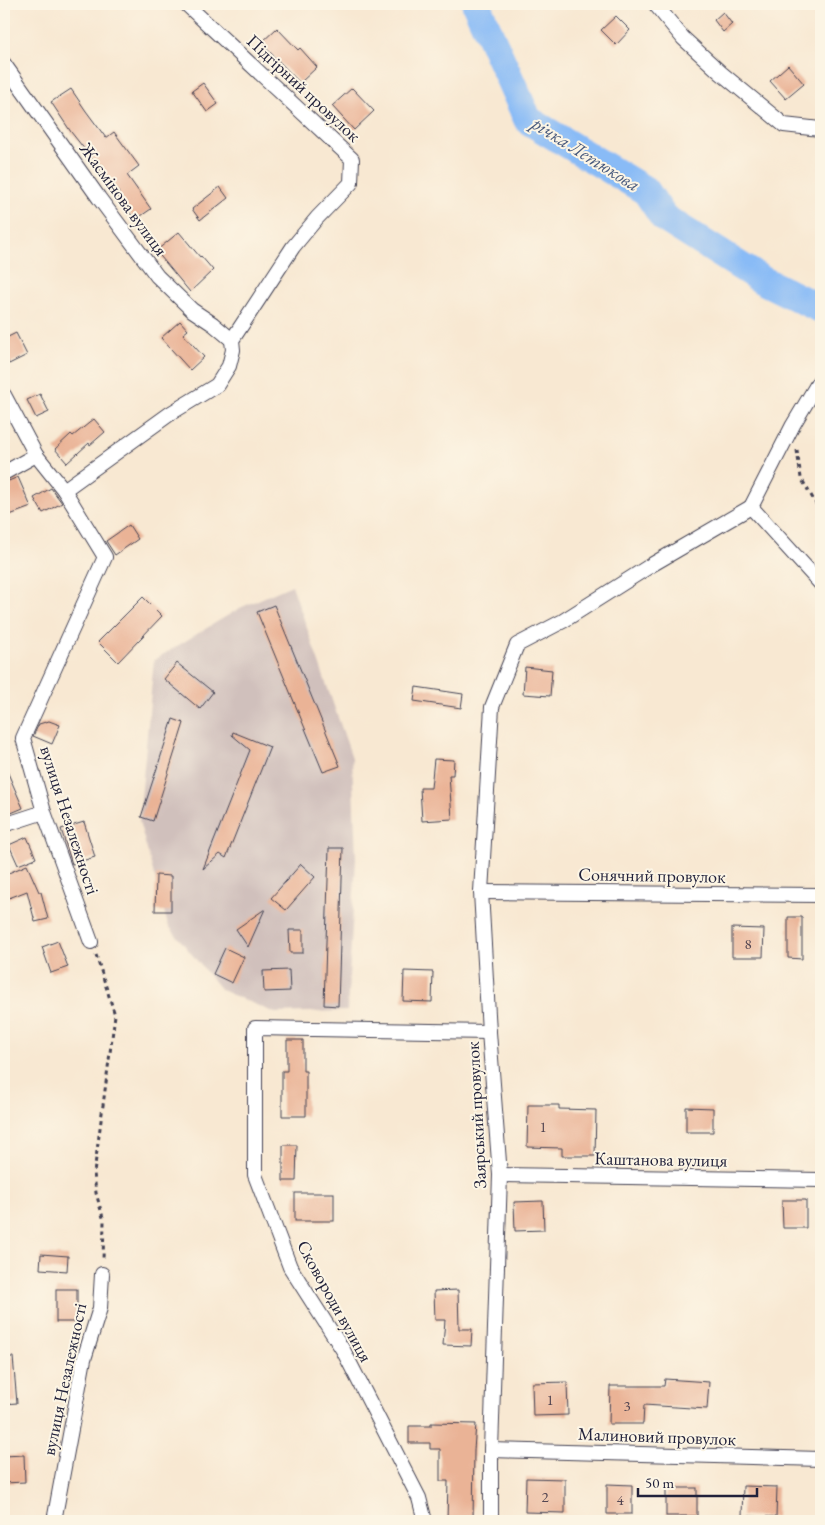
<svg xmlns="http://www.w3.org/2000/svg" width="825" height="1525" font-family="'EB Garamond',serif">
<rect width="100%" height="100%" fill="#fcf5e5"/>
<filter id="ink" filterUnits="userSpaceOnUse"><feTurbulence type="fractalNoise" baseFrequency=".02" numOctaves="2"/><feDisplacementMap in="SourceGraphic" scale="10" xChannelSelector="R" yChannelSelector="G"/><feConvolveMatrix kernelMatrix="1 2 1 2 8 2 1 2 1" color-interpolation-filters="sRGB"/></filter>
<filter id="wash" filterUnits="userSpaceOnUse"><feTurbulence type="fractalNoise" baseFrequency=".0096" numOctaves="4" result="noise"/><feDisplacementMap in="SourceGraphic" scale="20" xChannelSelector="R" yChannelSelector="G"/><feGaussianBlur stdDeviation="1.12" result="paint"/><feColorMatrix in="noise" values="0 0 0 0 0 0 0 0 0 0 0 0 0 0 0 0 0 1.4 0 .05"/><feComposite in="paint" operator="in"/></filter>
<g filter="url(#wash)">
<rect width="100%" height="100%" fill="#f8e8d2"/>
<path fill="#d0c0bc" d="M 292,585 L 352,758 L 356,859 L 347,1011 L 275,1013 L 221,990 L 168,925 L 139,821 L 154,660 L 240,608 Z"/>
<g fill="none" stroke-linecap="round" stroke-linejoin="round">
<path stroke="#89bbf6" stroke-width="29" d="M 476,4 L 528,120 L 646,191 L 664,218 L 762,280 L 821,309"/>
</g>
<g id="blocks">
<g fill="#eab396">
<path d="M 723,12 L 732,24 L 723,32 L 714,20 Z"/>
<path d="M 616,16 L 630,30 L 616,45 L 601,30 Z"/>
<path d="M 277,28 L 298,50 L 300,48 L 317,67 L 300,83 L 261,43 Z"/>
<path d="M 788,65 L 804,84 L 786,99 L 770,81 Z"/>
<path d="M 203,83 L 218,104 L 207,112 L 192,91 Z"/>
<path d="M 352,88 L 374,111 L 354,130 L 332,106 Z"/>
<path d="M 71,89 L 86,111 L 106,138 L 114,132 L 139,166 L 127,175 L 151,209 L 135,220 L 117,195 L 119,193 L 71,132 L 51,102 Z"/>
<path d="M 220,187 L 228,198 L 200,220 L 192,209 Z"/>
<path d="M 179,232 L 200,257 L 201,256 L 213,270 L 190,292 L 156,251 Z"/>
<path d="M 180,321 L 188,330 L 183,334 L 204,357 L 190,370 L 161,338 Z"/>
<path d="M 16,333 L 27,355 L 9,364 L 4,353 L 4,339 Z"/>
<path d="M 40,394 L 49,412 L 36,418 L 27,400 Z"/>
<path d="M 94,419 L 105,432 L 90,445 L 89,443 L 67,463 L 55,449 L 71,434 L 73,436 Z"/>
<path d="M 18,477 L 31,507 L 7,516 L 4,508 L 4,483 Z"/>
<path d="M 51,488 L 62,503 L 43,513 L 34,498 Z"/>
<path d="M 129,525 L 138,539 L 115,555 L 106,541 Z"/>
<path d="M 143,597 L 162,616 L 118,662 L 98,642 Z"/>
<path d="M 274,605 L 340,766 L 323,772 L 257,612 Z"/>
<path d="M 177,663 L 213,692 L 200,709 L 164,679 Z"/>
<path d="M 525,667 L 552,670 L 550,696 L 523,694 Z"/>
<path d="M 416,687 L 463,694 L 461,708 L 414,701 Z"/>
<path d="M 173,719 L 184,723 L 153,821 L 141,817 Z"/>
<path d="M 49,721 L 60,725 L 52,744 L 33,736 L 39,724 Z"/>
<path d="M 233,732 L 270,747 L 226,858 L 220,854 L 203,869 L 250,750 L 232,735 Z"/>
<path d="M 434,759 L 454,760 L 453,775 L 449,775 L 452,819 L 422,821 L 420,788 L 431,788 Z"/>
<path d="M 4,764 L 23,808 L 4,816 Z"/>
<path d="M 84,822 L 95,857 L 72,864 L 61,829 Z"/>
<path d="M 27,837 L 36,858 L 18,865 L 9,845 Z"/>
<path d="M 329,848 L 343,848 L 338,1006 L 324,1005 Z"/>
<path d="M 301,864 L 315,877 L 286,910 L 271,898 Z"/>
<path d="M 27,865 L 39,892 L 41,892 L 48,919 L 35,922 L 27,891 L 4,900 L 4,875 Z"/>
<path d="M 156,875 L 171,876 L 171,911 L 155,911 Z"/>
<path d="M 265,909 L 248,947 L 236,929 Z"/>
<path d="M 788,917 L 802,917 L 802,959 L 788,958 Z"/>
<path d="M 732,928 L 764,929 L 763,957 L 732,957 Z"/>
<path d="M 289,930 L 303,930 L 303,953 L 290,953 Z"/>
<path d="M 58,941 L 68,967 L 51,973 L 42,947 Z"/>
<path d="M 225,948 L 244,957 L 232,983 L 213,974 Z"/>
<path d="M 289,970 L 290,991 L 264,992 L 263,971 Z"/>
<path d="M 404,971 L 433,972 L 432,1002 L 403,1001 Z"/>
<path d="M 287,1040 L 303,1040 L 303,1071 L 306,1071 L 306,1116 L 282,1116 L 282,1071 L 287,1071 Z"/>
<path d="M 528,1105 L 559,1105 L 559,1109 L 596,1110 L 595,1156 L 562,1156 L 562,1148 L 527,1147 Z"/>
<path d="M 686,1107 L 713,1108 L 713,1132 L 686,1132 Z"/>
<path d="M 283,1145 L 297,1145 L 296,1181 L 283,1181 Z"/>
<rect x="295" y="1193" width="39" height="28"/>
<path d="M 782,1200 L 806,1200 L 806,1228 L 783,1228 Z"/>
<path d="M 543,1201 L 544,1230 L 515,1231 L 514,1202 Z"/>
<path d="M 41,1254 L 68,1256 L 67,1271 L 40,1269 Z"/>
<rect x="56" y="1289" width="21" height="33"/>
<path d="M 458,1290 L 459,1329 L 472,1329 L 471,1346 L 443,1345 L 445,1320 L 435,1320 L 434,1291 Z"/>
<path d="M 4,1357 L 13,1357 L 17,1403 L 4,1404 Z"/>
<path d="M 665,1379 L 709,1382 L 707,1409 L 644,1405 L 643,1424 L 609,1424 L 610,1386 L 664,1386 Z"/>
<path d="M 567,1382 L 568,1415 L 533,1416 L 532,1383 Z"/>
<path d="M 431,1423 L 476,1424 L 474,1450 L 473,1521 L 447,1521 L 448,1481 L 440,1481 L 440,1449 L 430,1449 L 430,1443 L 409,1443 L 409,1426 L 431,1426 Z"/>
<path d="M 24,1455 L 25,1482 L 4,1483 L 4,1456 Z"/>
<path d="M 526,1478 L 565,1479 L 565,1513 L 525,1512 Z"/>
<path d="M 607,1484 L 632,1485 L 632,1514 L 607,1514 Z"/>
<path d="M 743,1486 L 777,1487 L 776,1517 L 742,1516 Z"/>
<rect x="666" y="1488" width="31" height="28"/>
</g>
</g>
</g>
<g filter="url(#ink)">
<use href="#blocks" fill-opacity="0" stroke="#424052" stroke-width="1"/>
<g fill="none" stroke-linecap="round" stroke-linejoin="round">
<g stroke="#424052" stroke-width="16">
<g id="street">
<path d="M 655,4 L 683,38 L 721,73 L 784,125 L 820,129"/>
<path d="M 4,64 L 99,198 L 157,276 L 192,310 L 213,324 L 232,340"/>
<path d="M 821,378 L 793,425 L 751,507 L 821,584"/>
<path d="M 4,395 L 36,455 L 64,490 L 105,557 L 23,738 L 44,812 L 91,942"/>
<path d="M 4,473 L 36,455"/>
<path d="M 64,490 L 171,413 L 217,385 L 229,366 L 233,350 L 232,340 L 293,247 L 317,218 L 351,183 L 352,159 L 186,4"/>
<path d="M 4,825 L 44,812"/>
<path d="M 481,892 L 821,895"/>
<path d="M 500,1175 L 821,1180"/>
<path d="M 491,1450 L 821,1459"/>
<path d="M 54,1521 L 84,1359 L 100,1308 L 102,1274"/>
<path d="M 425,1521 L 419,1498 L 343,1350 L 290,1267 L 255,1175 L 255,1028 L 489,1032"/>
<path d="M 491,1521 L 491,1450 L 500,1175 L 489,1032 L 481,892 L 492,707 L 517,645 L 563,621 L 653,564 L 751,507"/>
</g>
</g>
<g stroke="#424052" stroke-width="3" stroke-dasharray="4 4" stroke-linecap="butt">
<path d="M 797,450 L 801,478 L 819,509 L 821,511"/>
<path d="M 96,955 L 115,1015 L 94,1173 L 96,1193 L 104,1221 L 103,1261"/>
</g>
<use href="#street" stroke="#fff" stroke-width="14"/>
</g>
</g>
<g text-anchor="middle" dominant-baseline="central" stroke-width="4" stroke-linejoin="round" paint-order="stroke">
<g font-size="15" fill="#544652">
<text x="748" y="943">8</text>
<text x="543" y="1126">1</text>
<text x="550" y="1399">1</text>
<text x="627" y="1405">3</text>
<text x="545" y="1496">2</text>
<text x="620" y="1499">4</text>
</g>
<g font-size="18" fill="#22223b" stroke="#fcf5e5">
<text transform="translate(304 88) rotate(43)">Підгірний провулок</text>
<text transform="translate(124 199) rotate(54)">Жасмінова вулиця</text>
<text transform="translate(70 820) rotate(72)">вулиця Незалежності</text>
<text transform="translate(652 875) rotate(1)">Сонячний провулок</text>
<text transform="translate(476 1115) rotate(-93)">Заярський провулок</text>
<text transform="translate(661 1159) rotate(1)">Каштанова вулиця</text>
<text transform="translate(335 1301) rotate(61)">Сковороди вулиця</text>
<text transform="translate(64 1379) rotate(-78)">вулиця Незалежності</text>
<text transform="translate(657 1436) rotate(2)">Малиновий провулок</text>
</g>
<g font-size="19" font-style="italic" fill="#46587c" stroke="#fcf5e5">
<text transform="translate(586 154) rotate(32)">річка Летюкова</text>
</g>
</g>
<rect width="825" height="1525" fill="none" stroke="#fcf5e5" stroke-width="20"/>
<path d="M638 1488v8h119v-8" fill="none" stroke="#22223b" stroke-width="2.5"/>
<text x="645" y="1488" font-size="15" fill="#22223b" stroke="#fcf5e5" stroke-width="4" paint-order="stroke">50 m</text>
</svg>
